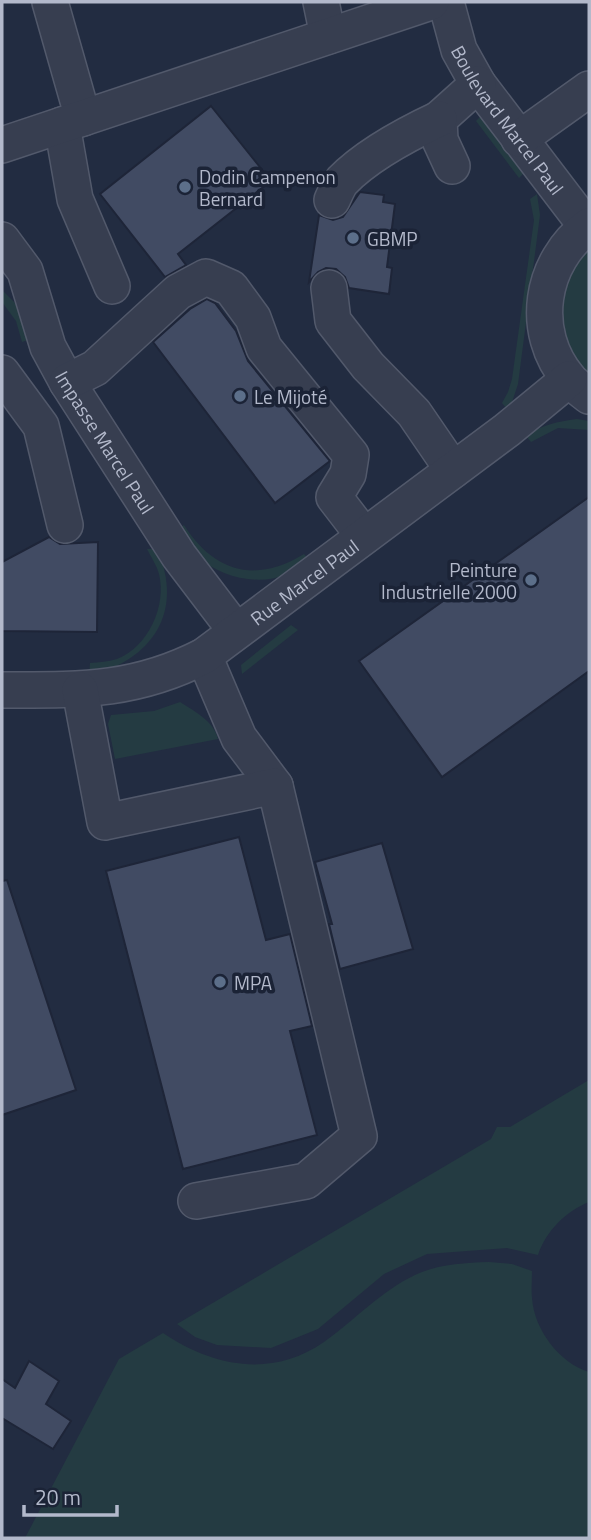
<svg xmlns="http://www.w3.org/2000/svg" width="591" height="1540" font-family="'Titillium Web',sans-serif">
<rect width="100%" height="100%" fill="#222c41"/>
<g fill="#243b42">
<path d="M 482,115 L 524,173 L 519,178 L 476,121 Z"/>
<path d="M 537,194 L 540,215 L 518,384 L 512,402 L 507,409 L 502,403 L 508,392 L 512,379 L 534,220 L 530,199 Z"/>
<path d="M 589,242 L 589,376 C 558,347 552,308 570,269 C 574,259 583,250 589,242 Z"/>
<path d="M 2,290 L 18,306 L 31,339 L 22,342 L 16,321 L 2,302 Z"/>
<path d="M 577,419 L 589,421 L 589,430 L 558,428 L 531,442 L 526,436 C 543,424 557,422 577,419 Z"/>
<path d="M 184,525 C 214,572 255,584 304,554 L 310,561 C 302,565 294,571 286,575 C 256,586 220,577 197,556 C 189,549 183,539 176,530 Z"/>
<path d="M 147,549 L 157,549 C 185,612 152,660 89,676 L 90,663 C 99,662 108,662 117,659 C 148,647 167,606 159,574 C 157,566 151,557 147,549 Z"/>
<path d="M 291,625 L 298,630 L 242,674 L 241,665 Z"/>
<path d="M 180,702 C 194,711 214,721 218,739 L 115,759 L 108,724 L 111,715 L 154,711 Z"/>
<path d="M 589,1080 L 589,1202 C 566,1211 546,1231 538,1255 L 507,1248 L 427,1254 L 384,1274 L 318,1329 L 271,1348 L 217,1345 L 195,1337 L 177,1324 L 491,1139 L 497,1127 L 510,1127 Z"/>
<path d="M 489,1262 L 512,1264 L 532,1271 C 532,1280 531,1289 532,1298 C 534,1329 559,1363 589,1372 L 589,1538 L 25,1538 L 119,1359 L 163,1333 C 212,1366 271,1379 324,1342 C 355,1320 381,1291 415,1275 C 439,1264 463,1263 489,1262 Z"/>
</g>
<g fill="#414b63" stroke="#1e2538" stroke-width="2">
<path d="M 211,106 L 271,181 L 178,254 L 186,265 L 165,277 L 100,194 Z"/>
<path d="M 360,192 L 384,195 L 383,202 L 395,204 L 387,267 L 392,268 L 389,294 L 349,288 L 345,277 L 336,269 L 326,268 L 318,272 L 309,282 L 319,215 L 333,220 L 343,217 Z"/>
<path d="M 207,299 L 215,303 L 236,331 L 248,361 L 330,461 L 275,503 L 153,342 L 190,309 Z"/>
<path d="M 589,497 L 589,671 L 442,777 L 359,661 Z"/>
<path d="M 49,537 L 60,544 L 98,542 L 97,632 L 2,631 L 2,562 Z"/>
<path d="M 239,837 L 266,940 L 290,934 L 312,1026 L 290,1031 L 317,1135 L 183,1169 L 106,871 Z"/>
<path d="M 382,843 L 413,949 L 340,969 L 329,924 L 332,924 L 315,862 Z"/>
<path d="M 7,880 L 76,1090 L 2,1115 L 2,881 Z"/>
<path d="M 29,1361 L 59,1381 L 46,1404 L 71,1421 L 53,1449 L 2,1418 L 2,1379 L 15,1388 Z"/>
</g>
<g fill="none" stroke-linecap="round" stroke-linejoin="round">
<g stroke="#52596b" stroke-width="38">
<g id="minor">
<path d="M 50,2 L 83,118"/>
<path d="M 321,2 L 328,36"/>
<path id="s1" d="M 446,2 L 459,50 L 478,84 L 587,227"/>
<path d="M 62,125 L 75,199 L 112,286"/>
<path d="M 519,139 L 589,89"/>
<path d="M 2,145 L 431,2"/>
<path d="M 452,166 L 440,140 L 439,119 L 478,84"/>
<path d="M 332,200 C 335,194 338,186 342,181 C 367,155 407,134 439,119"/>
<path d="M 589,226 C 540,261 529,332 569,379 C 574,385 583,391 589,396"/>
<path id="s2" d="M 2,240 L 25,271 L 48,347 L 67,382 L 179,556 L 236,631"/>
<path d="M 329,288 L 333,321 L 368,366 L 414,413 L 453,470"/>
<path d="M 2,373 L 41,426 L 65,525"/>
<path d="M 67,382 L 95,368 L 178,292 L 206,277 L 231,288 L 253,318 L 264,348 L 351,455 L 348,474 L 334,497 L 364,536"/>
<path d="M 204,656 L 239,738 L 275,786"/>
<path id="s3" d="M 2,690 C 78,690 134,692 204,656 L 507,430 L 569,379"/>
<path d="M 80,690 L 105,822 L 275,786 L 359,1136 L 306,1181 L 196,1201"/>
</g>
</g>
<use href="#minor" stroke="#373e50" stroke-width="35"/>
</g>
<g fill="#5c6f8a" stroke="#1b2336" stroke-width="2.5">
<circle cx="185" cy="187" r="7"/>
<circle cx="353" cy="238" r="7"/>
<circle cx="240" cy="396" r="7"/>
<circle cx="531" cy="580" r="7"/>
<circle cx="220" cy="982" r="7"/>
</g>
<g text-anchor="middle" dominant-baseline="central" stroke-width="7" stroke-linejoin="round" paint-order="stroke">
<g font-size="19" fill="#b3b9cb" stroke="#1b2336">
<text stroke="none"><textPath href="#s1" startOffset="135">Boulevard Marcel Paul</textPath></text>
<text stroke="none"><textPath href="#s2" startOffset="229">Impasse Marcel Paul</textPath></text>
<text stroke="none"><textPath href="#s3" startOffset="332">Rue Marcel Paul</textPath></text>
</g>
<g font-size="19" fill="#b3b9cb" stroke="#1b2336" text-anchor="start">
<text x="199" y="176">Dodin Campenon<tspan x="199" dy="22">Bernard</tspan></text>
<text x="367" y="238">GBMP</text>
<text x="254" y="396">Le Mijoté</text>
<text x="517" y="569" text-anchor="end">Peinture<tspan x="517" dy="22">Industrielle 2000</tspan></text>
<text x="234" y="982">MPA</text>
</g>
</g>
<rect width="591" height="1540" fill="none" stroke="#b3b9cb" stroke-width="7"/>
<path d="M24 1505v10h93v-10" fill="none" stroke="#b3b9cb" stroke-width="3.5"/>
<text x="35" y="1505" font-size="21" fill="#b3b9cb" stroke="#1b2336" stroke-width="5" paint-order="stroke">20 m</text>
</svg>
